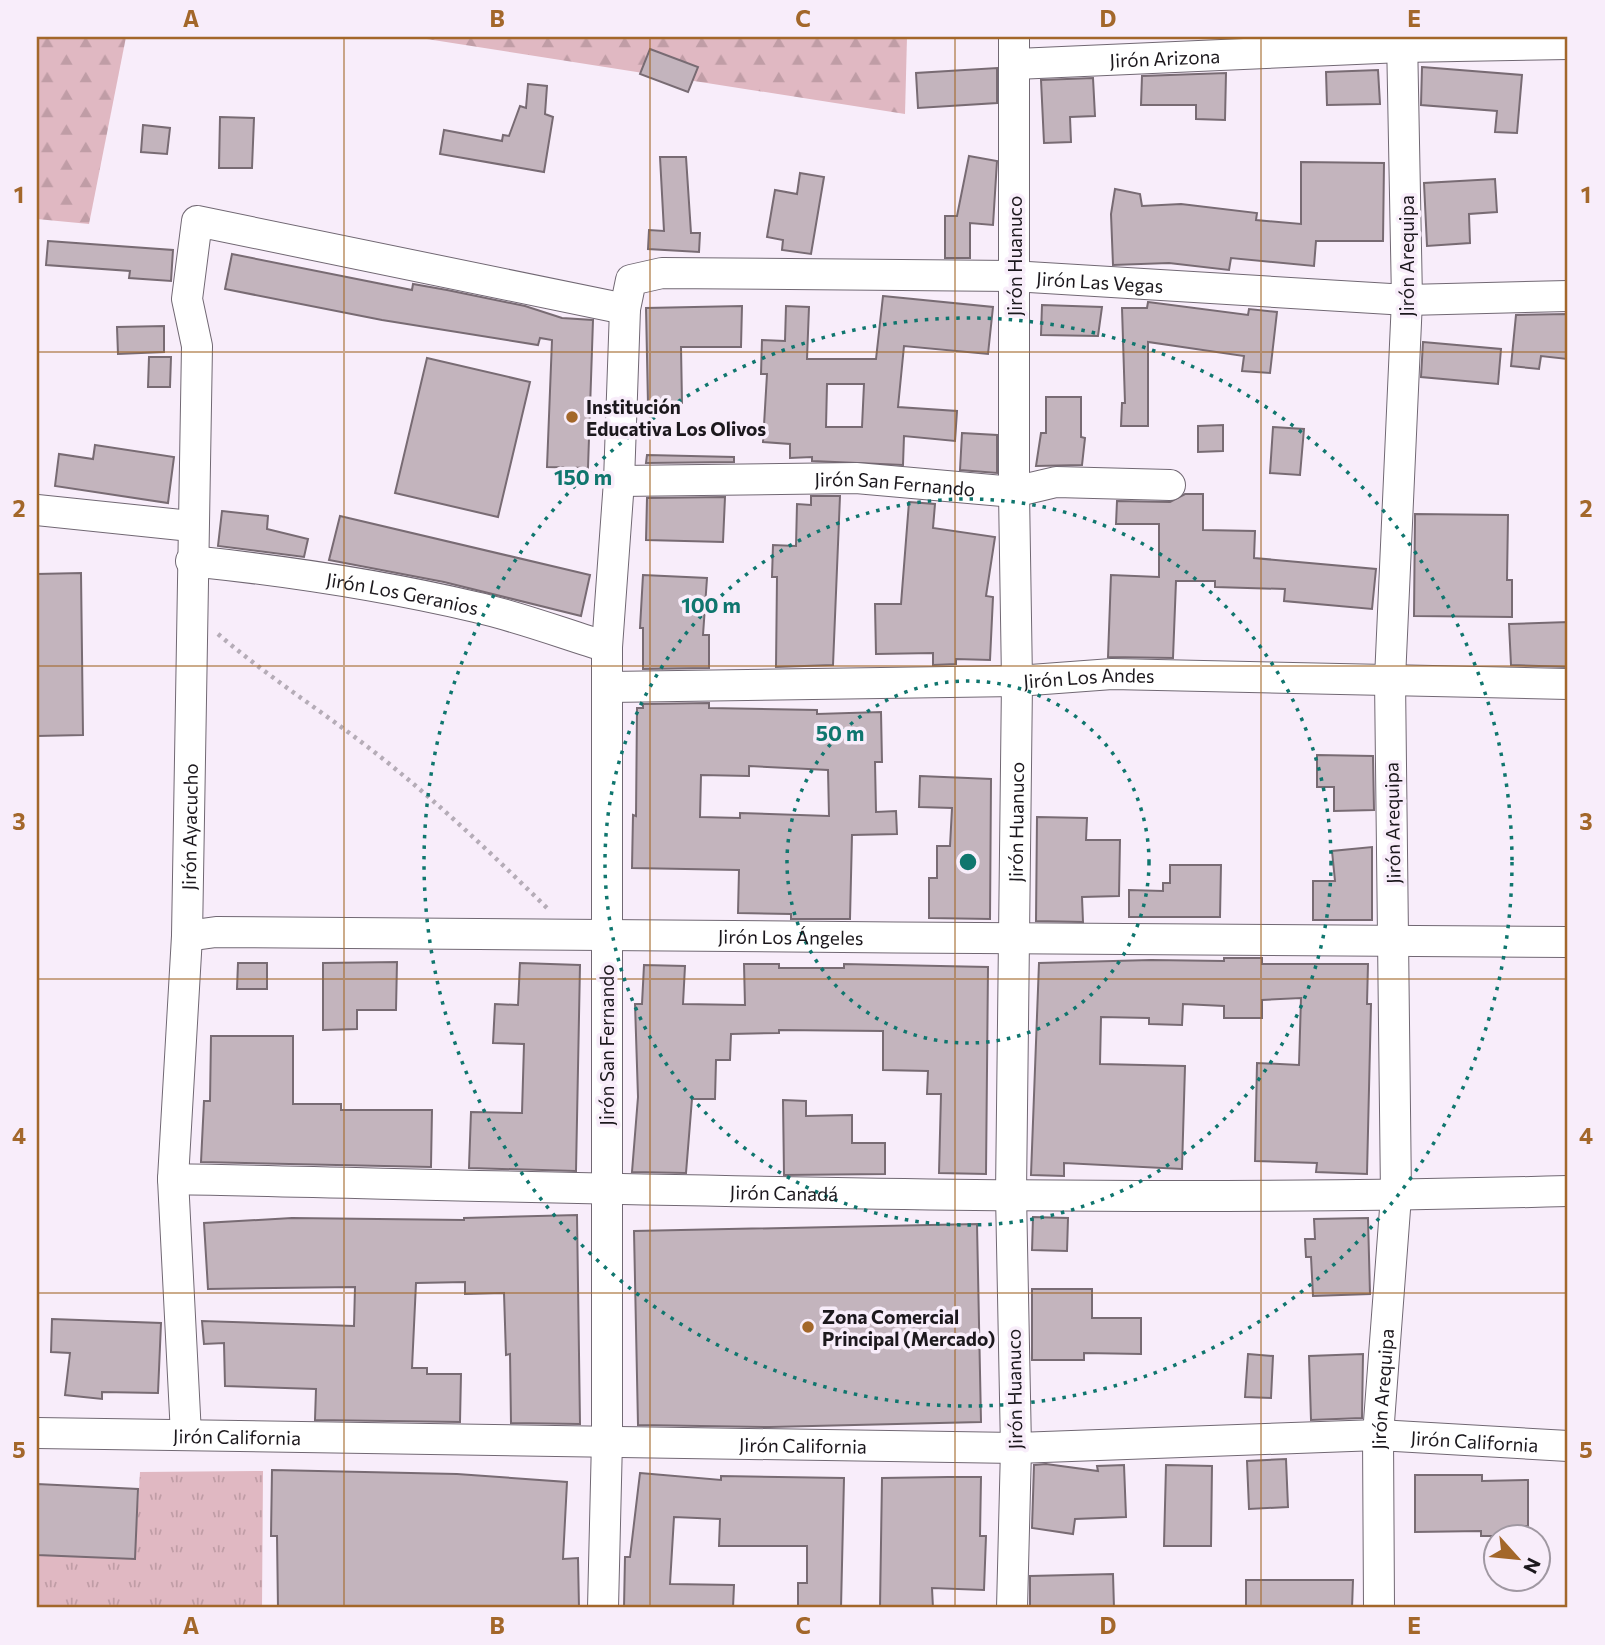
<svg xmlns="http://www.w3.org/2000/svg" width="1605" height="1645" font-family="Commissioner,sans-serif">
<defs>
<pattern id="grass-tufts" width="24" height="20" patternUnits="userSpaceOnUse" patternTransform="scale(1.75)"><rect width="24" height="20" fill="#e0b8c2"/><path d="M3 7l-1-3M5 7V3M7 7l1-3M15 17l-1-3M17 17v-4M19 17l1-3" fill="none" stroke="#c09da6"/></pattern>
<pattern id="forest-firs" width="22" height="20" patternUnits="userSpaceOnUse" patternTransform="scale(1.75)"><rect width="22" height="20" fill="#e0b8c2"/><path d="M5 1l3.5 6h-7zM16 11l3.5 6h-7z" fill="#c09da6"/></pattern>
</defs>
<rect width="100%" height="100%" fill="#f8edfa"/>
<path fill="url(#grass-tufts)" d="M 263,1471 L 262,1608 L 37,1608 L 37,1555 L 135,1559 L 140,1472 Z"/>
<g fill="url(#forest-firs)">
<path d="M 37,37 L 126,37 L 89,224 L 37,219 Z"/>
<path d="M 414,37 L 907,37 L 905,114 Z"/>
</g>
<g fill="#c3b4bd" stroke="#786b73" stroke-width="2" fill-rule="evenodd">
<path d="M 650,49 L 698,67 L 688,92 L 640,74 Z"/>
<path d="M 1422,67 L 1522,75 L 1517,133 L 1495,132 L 1497,111 L 1421,105 Z"/>
<path d="M 997,68 L 997,103 L 918,108 L 916,73 Z"/>
<path d="M 1378,70 L 1380,104 L 1327,105 L 1326,72 Z"/>
<path d="M 1226,73 L 1225,120 L 1196,119 L 1196,105 L 1141,105 L 1142,76 Z"/>
<path d="M 1093,78 L 1095,116 L 1070,117 L 1071,142 L 1044,143 L 1041,80 Z"/>
<path d="M 528,84 L 547,86 L 545,114 L 553,117 L 544,172 L 440,154 L 444,130 L 502,141 L 503,135 L 509,136 L 520,106 L 526,108 Z"/>
<path d="M 220,117 L 254,118 L 252,168 L 219,168 Z"/>
<path d="M 143,125 L 170,128 L 167,154 L 141,152 Z"/>
<path d="M 969,156 L 997,161 L 993,225 L 970,223 L 970,258 L 945,258 L 945,216 L 957,216 Z"/>
<path d="M 660,157 L 686,157 L 691,233 L 700,233 L 699,252 L 648,249 L 649,230 L 664,231 Z"/>
<path d="M 1301,162 L 1384,163 L 1383,241 L 1316,241 L 1314,266 L 1231,258 L 1229,270 L 1169,263 L 1113,265 L 1111,214 L 1115,189 L 1140,194 L 1142,206 L 1181,204 L 1257,213 L 1256,220 L 1301,224 Z"/>
<path d="M 800,173 L 824,177 L 811,254 L 782,250 L 783,240 L 767,237 L 775,190 L 797,194 Z"/>
<path d="M 1495,179 L 1497,212 L 1469,214 L 1470,243 L 1427,246 L 1424,183 Z"/>
<path d="M 48,241 L 173,250 L 171,281 L 129,278 L 130,271 L 46,265 Z"/>
<path d="M 232,254 L 412,290 L 413,284 L 447,290 L 525,306 L 562,318 L 593,320 L 588,468 L 547,467 L 552,340 L 540,338 L 538,345 L 382,320 L 225,289 Z"/>
<path d="M 883,296 L 993,307 L 988,354 L 904,346 L 898,407 L 957,411 L 955,441 L 904,436 L 903,465 L 812,461 L 812,457 L 790,458 L 790,444 L 763,442 L 767,374 L 761,374 L 762,340 L 785,341 L 786,306 L 809,307 L 807,359 L 876,359 ZM 827,384 L 864,384 L 862,427 L 826,427 Z"/>
<path d="M 1148,302 L 1248,315 L 1249,309 L 1277,312 L 1270,373 L 1242,371 L 1244,356 L 1148,342 L 1148,426 L 1121,426 L 1122,403 L 1125,403 L 1122,308 L 1147,308 Z"/>
<path d="M 1042,305 L 1102,307 L 1098,336 L 1041,335 Z"/>
<path d="M 742,306 L 741,347 L 681,347 L 682,403 L 648,404 L 646,308 Z"/>
<path d="M 1568,314 L 1567,359 L 1541,356 L 1539,369 L 1511,366 L 1516,315 Z"/>
<path d="M 164,326 L 164,352 L 118,354 L 117,327 Z"/>
<path d="M 1423,342 L 1501,349 L 1498,384 L 1421,377 Z"/>
<path d="M 149,357 L 171,357 L 170,387 L 148,387 Z"/>
<path d="M 427,358 L 530,382 L 498,517 L 395,493 Z"/>
<path d="M 1046,397 L 1081,397 L 1081,437 L 1085,438 L 1082,465 L 1036,466 L 1041,433 L 1046,433 Z"/>
<path d="M 1223,425 L 1223,451 L 1198,452 L 1198,426 Z"/>
<path d="M 1273,427 L 1304,429 L 1300,475 L 1270,473 Z"/>
<path d="M 962,433 L 997,435 L 997,473 L 960,470 Z"/>
<path d="M 95,445 L 174,457 L 168,503 L 55,486 L 59,454 L 93,459 Z"/>
<path d="M 647,455 L 734,457 L 734,462 L 646,463 Z"/>
<path d="M 1185,494 L 1203,494 L 1203,530 L 1255,531 L 1254,558 L 1376,569 L 1372,609 L 1284,601 L 1285,589 L 1215,587 L 1215,581 L 1176,581 L 1173,658 L 1108,657 L 1111,575 L 1159,577 L 1159,524 L 1116,524 L 1117,501 L 1170,502 Z"/>
<path d="M 811,496 L 840,496 L 833,665 L 776,667 L 777,577 L 772,577 L 773,545 L 796,546 L 797,504 L 811,505 Z"/>
<path d="M 725,497 L 723,542 L 646,540 L 647,498 Z"/>
<path d="M 909,502 L 935,504 L 933,528 L 995,537 L 986,596 L 993,597 L 990,660 L 956,659 L 956,664 L 933,665 L 933,653 L 876,654 L 875,604 L 901,604 Z"/>
<path d="M 222,511 L 268,516 L 267,529 L 308,539 L 304,557 L 218,546 Z"/>
<path d="M 1415,514 L 1508,515 L 1507,580 L 1512,580 L 1512,617 L 1414,616 Z"/>
<path d="M 340,516 L 590,575 L 581,616 L 444,582 L 329,560 Z"/>
<path d="M 81,573 L 83,735 L 37,736 L 37,574 Z"/>
<path d="M 643,575 L 707,578 L 703,635 L 709,635 L 709,668 L 643,669 L 643,628 L 640,628 Z"/>
<path d="M 1568,622 L 1568,667 L 1511,665 L 1509,624 Z"/>
<path d="M 709,703 L 709,708 L 817,710 L 817,714 L 881,712 L 882,762 L 875,762 L 876,812 L 896,811 L 897,834 L 852,835 L 850,919 L 791,919 L 791,914 L 738,913 L 739,870 L 632,868 L 633,815 L 636,816 L 637,708 L 643,708 L 643,704 ZM 749,766 L 828,770 L 829,816 L 740,813 L 740,818 L 700,817 L 701,775 L 749,776 Z"/>
<path d="M 1317,755 L 1373,756 L 1374,810 L 1334,811 L 1334,787 L 1317,787 Z"/>
<path d="M 920,776 L 991,779 L 990,919 L 929,918 L 929,878 L 937,878 L 937,846 L 950,846 L 952,808 L 919,807 Z"/>
<path d="M 1037,817 L 1087,818 L 1086,840 L 1120,840 L 1119,896 L 1082,897 L 1083,922 L 1036,921 Z"/>
<path d="M 1372,847 L 1372,920 L 1313,920 L 1313,881 L 1335,881 L 1332,851 Z"/>
<path d="M 1170,865 L 1221,865 L 1220,917 L 1129,917 L 1129,890 L 1163,891 L 1163,883 L 1170,883 Z"/>
<path d="M 1224,958 L 1262,958 L 1262,964 L 1368,964 L 1367,1004 L 1371,1004 L 1367,1174 L 1316,1172 L 1317,1163 L 1255,1161 L 1257,1063 L 1299,1065 L 1301,998 L 1262,1000 L 1262,1018 L 1224,1018 L 1224,1006 L 1183,1004 L 1182,1025 L 1149,1024 L 1149,1018 L 1101,1017 L 1100,1064 L 1185,1066 L 1182,1169 L 1064,1163 L 1064,1176 L 1031,1175 L 1039,963 L 1151,960 L 1224,961 Z"/>
<path d="M 397,962 L 396,1010 L 357,1010 L 357,1029 L 323,1030 L 323,963 Z"/>
<path d="M 238,963 L 267,963 L 267,989 L 237,989 Z"/>
<path d="M 520,963 L 580,965 L 576,1171 L 469,1168 L 471,1112 L 522,1113 L 524,1044 L 493,1043 L 495,1004 L 518,1005 Z"/>
<path d="M 744,964 L 779,964 L 779,968 L 844,968 L 844,964 L 988,967 L 986,1174 L 939,1173 L 941,1094 L 927,1094 L 928,1071 L 883,1070 L 883,1031 L 779,1030 L 779,1033 L 731,1034 L 730,1060 L 716,1060 L 715,1099 L 692,1099 L 686,1173 L 632,1172 L 638,1097 L 635,1004 L 642,1004 L 644,965 L 685,966 L 683,1004 L 745,1005 Z"/>
<path d="M 211,1036 L 293,1036 L 293,1104 L 341,1104 L 341,1110 L 432,1110 L 431,1167 L 201,1162 L 204,1101 L 210,1101 Z"/>
<path d="M 783,1100 L 806,1101 L 806,1116 L 852,1115 L 852,1143 L 885,1143 L 885,1174 L 784,1175 Z"/>
<path d="M 577,1215 L 580,1424 L 511,1423 L 510,1354 L 506,1355 L 504,1293 L 465,1294 L 465,1282 L 416,1283 L 412,1368 L 427,1368 L 427,1374 L 461,1374 L 460,1422 L 315,1420 L 316,1389 L 225,1386 L 224,1343 L 204,1344 L 202,1321 L 354,1326 L 355,1287 L 208,1289 L 204,1223 L 292,1218 L 464,1220 L 464,1218 Z"/>
<path d="M 1033,1217 L 1068,1218 L 1067,1251 L 1032,1250 Z"/>
<path d="M 1368,1218 L 1370,1294 L 1313,1296 L 1311,1257 L 1306,1257 L 1305,1239 L 1315,1239 L 1314,1219 Z"/>
<path d="M 977,1224 L 981,1422 L 770,1427 L 638,1425 L 634,1231 Z"/>
<path d="M 1032,1289 L 1092,1289 L 1092,1318 L 1141,1318 L 1141,1354 L 1084,1353 L 1084,1360 L 1032,1360 Z"/>
<path d="M 52,1319 L 161,1323 L 158,1393 L 102,1392 L 102,1399 L 65,1395 L 70,1353 L 51,1352 Z"/>
<path d="M 1248,1354 L 1273,1356 L 1271,1398 L 1245,1397 Z"/>
<path d="M 1363,1354 L 1362,1418 L 1311,1420 L 1309,1356 Z"/>
<path d="M 1286,1459 L 1288,1507 L 1249,1509 L 1247,1461 Z"/>
<path d="M 1046,1464 L 1098,1471 L 1097,1466 L 1124,1465 L 1126,1517 L 1075,1519 L 1073,1534 L 1032,1528 L 1034,1465 Z"/>
<path d="M 1166,1465 L 1212,1466 L 1211,1546 L 1164,1546 Z"/>
<path d="M 272,1470 L 457,1474 L 567,1482 L 563,1559 L 578,1558 L 579,1608 L 278,1608 L 277,1536 L 271,1536 Z"/>
<path d="M 640,1473 L 721,1480 L 721,1476 L 844,1478 L 841,1608 L 798,1608 L 798,1583 L 807,1583 L 807,1546 L 719,1546 L 720,1519 L 674,1517 L 670,1584 L 734,1585 L 733,1608 L 624,1608 L 625,1557 L 630,1557 Z"/>
<path d="M 1415,1475 L 1482,1475 L 1482,1481 L 1528,1480 L 1528,1526 L 1524,1526 L 1524,1536 L 1481,1536 L 1481,1531 L 1415,1532 Z"/>
<path d="M 948,1477 L 981,1477 L 980,1536 L 986,1536 L 984,1590 L 932,1588 L 933,1608 L 880,1608 L 882,1478 Z"/>
<path d="M 37,1484 L 138,1489 L 135,1559 L 37,1555 Z"/>
<path d="M 1113,1574 L 1114,1608 L 1030,1608 L 1030,1576 Z"/>
<path d="M 1246,1580 L 1353,1580 L 1352,1608 L 1246,1608 Z"/>
</g>
<g fill="none" stroke-linecap="round" stroke-linejoin="round">
<g stroke="#716873" stroke-width="32">
<g id="minor">
<path id="s1" d="M 1015,64 L 1402,47 L 1568,44"/>
<path id="s2" d="M 619,481 L 856,478 L 1014,492 L 1056,482 L 1170,485"/>
<path d="M 37,510 L 191,526"/>
<path id="s3" d="M 191,561 C 287,571 381,585 475,607 C 520,617 564,634 607,647"/>
<path id="s4" d="M 609,687 L 1017,681 L 1112,674 L 1568,684"/>
<path id="s5" d="M 187,936 L 216,932 C 667,933 1117,942 1568,942"/>
<path id="s6" d="M 173,1179 C 637,1189 1103,1204 1568,1191"/>
<path id="s7" d="M 37,1433 L 1016,1448 L 1378,1435 L 1568,1446"/>
<path id="s8" d="M 186,1435 L 173,1179 L 187,936 L 197,346 L 187,299 L 197,221 L 625,309"/>
<path id="s9" d="M 603,1608 L 607,1440 L 607,647 L 619,481 L 625,309 L 631,280 L 662,273 L 1013,276 L 1407,300 L 1568,296"/>
<path id="s10" d="M 1012,1608 L 1016,1448 L 1011,1194 L 1017,681 L 1014,492 L 1014,37"/>
<path id="s11" d="M 1379,1608 L 1378,1435 L 1396,1196 L 1390,679 L 1407,300 L 1402,37"/>
</g>
</g>
<path stroke="#b5acb7" stroke-width="4.5" stroke-dasharray="3.5 5" stroke-linecap="butt" d="M 218,634 C 274,682 336,720 393,767 C 447,811 497,859 547,908"/>
<use href="#minor" stroke="#fff" stroke-width="30"/>
</g>
<path fill="none" stroke="#a3672a" stroke-width="2" stroke-opacity="0.55" d="M 344,37 L 344,1608M 650,37 L 650,1608M 955,37 L 955,1608M 1261,37 L 1261,1608M 37,352 L 1568,352M 37,666 L 1568,666M 37,979 L 1568,979M 37,1293 L 1568,1293"/>
<g fill="none" stroke="#0f766e" stroke-width="3.5" stroke-dasharray="3.5 7">
<circle cx="968" cy="862" r="181"/>
<circle cx="968" cy="862" r="363"/>
<circle cx="968" cy="862" r="544"/>
</g>
<g fill="#a3672a" stroke="#f8edfa" stroke-width="2.5">
<circle cx="572" cy="417" r="7"/>
<circle cx="808" cy="1327" r="7"/>
</g>
<g text-anchor="middle" dominant-baseline="central" stroke-width="7" stroke-linejoin="round" paint-order="stroke">
<g font-size="19" fill="#1c181d" stroke="#f8edfa">
<text stroke="none"><textPath href="#s1" startOffset="150">Jirón Arizona</textPath></text>
<text transform="translate(1014 256) rotate(-90)">Jirón Huanuco</text>
<text transform="translate(1406 256) rotate(-90)">Jirón Arequipa</text>
<text stroke="none"><textPath href="#s9" startOffset="1799">Jirón Las Vegas</textPath></text>
<text stroke="none"><textPath href="#s2" startOffset="276">Jirón San Fernando</textPath></text>
<text stroke="none"><textPath href="#s3" startOffset="214">Jirón Los Geranios</textPath></text>
<text stroke="none"><textPath href="#s4" startOffset="480">Jirón Los Andes</textPath></text>
<text stroke="none"><textPath href="#s10" startOffset="786">Jirón Huanuco</textPath></text>
<text transform="translate(1392 823) rotate(-91)">Jirón Arequipa</text>
<text stroke="none"><textPath href="#s8" startOffset="609">Jirón Ayacucho</textPath></text>
<text stroke="none"><textPath href="#s5" startOffset="604">Jirón Los Ángeles</textPath></text>
<text transform="translate(606 1045) rotate(-90)">Jirón San Fernando</text>
<text stroke="none"><textPath href="#s6" startOffset="611">Jirón Canadá</textPath></text>
<text transform="translate(1014 1389) rotate(-91)">Jirón Huanuco</text>
<text stroke="none"><textPath href="#s11" startOffset="219">Jirón Arequipa</textPath></text>
<text stroke="none"><textPath href="#s7" startOffset="200">Jirón California</textPath></text>
<text stroke="none"><textPath href="#s7" startOffset="1438">Jirón California</textPath></text>
<text stroke="none"><textPath href="#s7" startOffset="766">Jirón California</textPath></text>
</g>
<g font-size="19" font-weight="bold" fill="#1c181d" stroke="#f8edfa" text-anchor="start">
<text x="586" y="406">Institución<tspan x="586" dy="22">Educativa Los Olivos</tspan></text>
<text x="822" y="1316">Zona Comercial<tspan x="822" dy="22">Principal (Mercado)</tspan></text>
</g>
</g>
<circle cx="968" cy="862" r="10" fill="#0f766e" stroke="#f8edfa" stroke-width="3.5"/>
<g font-size="21" text-anchor="middle" font-weight="bold" fill="#0f766e" stroke="#f8edfa" stroke-width="7" stroke-linejoin="round" paint-order="stroke">
<text x="583" y="485">150 m</text>
<text x="711" y="613">100 m</text>
<text x="840" y="741">50 m</text>
</g>
<rect width="1605" height="1645" fill="none" stroke="#f8edfa" stroke-width="77"/>
<g transform="translate(1517 1558) rotate(117)"><circle r="33" fill="#f8edfa" stroke="#a098a2" stroke-width="2"/>
<path d="M0-5L12 26L0 18L-12 26Z" fill="#a3672a"/>
<text y="-10" font-size="19" font-weight="bold" text-anchor="middle" fill="#1c181d">N</text>
</g>
<rect x="38" y="38" width="1528" height="1568" fill="none" stroke="#a3672a" stroke-width="2.5"/>
<g font-size="23" text-anchor="middle" font-weight="bold" fill="#a3672a">
<text x="191" y="27">A</text>
<text x="497" y="27">B</text>
<text x="803" y="27">C</text>
<text x="1108" y="27">D</text>
<text x="1414" y="27">E</text>
<text x="19" y="203">1</text>
<text x="1586" y="203">1</text>
<text x="19" y="517">2</text>
<text x="1586" y="517">2</text>
<text x="19" y="830">3</text>
<text x="1586" y="830">3</text>
<text x="19" y="1144">4</text>
<text x="1586" y="1144">4</text>
<text x="19" y="1458">5</text>
<text x="1586" y="1458">5</text>
<text x="191" y="1634">A</text>
<text x="497" y="1634">B</text>
<text x="803" y="1634">C</text>
<text x="1108" y="1634">D</text>
<text x="1414" y="1634">E</text>
</g>
</svg>
